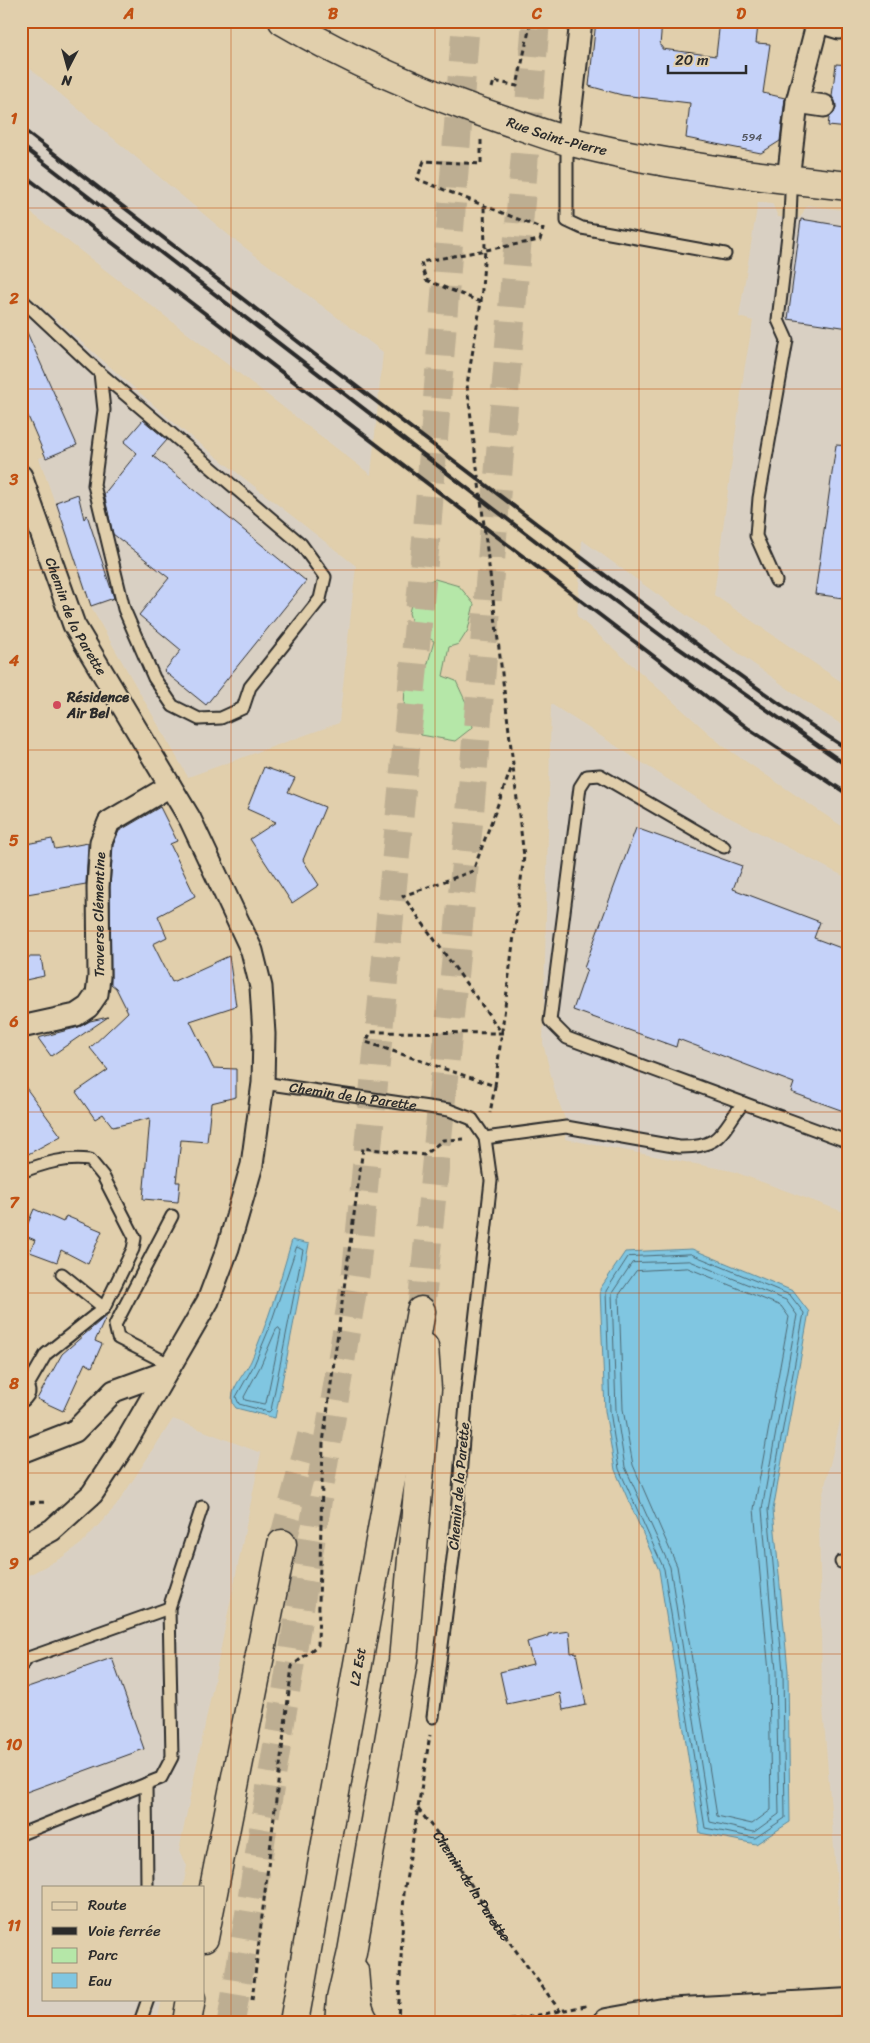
<svg xmlns="http://www.w3.org/2000/svg" width="870" height="2043" font-family="Sriracha,sans-serif">
<rect width="100%" height="100%" fill="#e1cfac"/>
<filter id="ink" filterUnits="userSpaceOnUse"><feTurbulence type="fractalNoise" baseFrequency=".02" numOctaves="2"/><feDisplacementMap in="SourceGraphic" scale="10" xChannelSelector="R" yChannelSelector="G"/><feConvolveMatrix kernelMatrix="1 2 1 2 8 2 1 2 1" color-interpolation-filters="sRGB"/></filter>
<g filter="url(#ink)">
<g fill="#d9d0c3">
<path d="M 21,61 L 231,237 L 383,352 L 371,475 L 21,205 Z"/>
<path d="M 758,202 L 772,203 L 778,217 L 790,218 L 800,218 L 807,205 L 849,211 L 849,687 L 714,595 L 744,371 L 753,321 L 739,317 Z"/>
<path d="M 21,289 L 180,428 L 356,566 L 339,723 L 188,777 L 93,611 L 39,458 L 45,456 L 21,400 Z"/>
<path d="M 582,540 L 812,706 L 849,729 L 849,831 L 723,746 L 577,616 Z"/>
<path d="M 551,704 L 717,811 L 849,879 L 849,1214 L 732,1171 L 565,1139 L 565,1119 L 555,1092 L 543,1043 Z"/>
<path d="M 849,1383 L 849,1938 L 841,1938 L 822,1695 L 819,1511 Z"/>
<path d="M 173,1419 L 261,1453 L 179,1851 L 187,1866 L 183,1887 L 44,1887 L 44,1999 L 162,1999 L 157,2022 L 21,2022 L 21,1579 L 61,1558 L 81,1544 L 116,1506 Z"/>
</g>
<path fill="#b5e7a8" stroke="#70896a" d="M 435,579 L 459,586 L 474,604 L 468,630 L 459,644 L 449,647 L 443,676 L 456,681 L 469,709 L 473,727 L 455,741 L 421,735 L 404,708 L 405,685 L 425,674 L 434,641 L 414,630 L 409,613 L 415,586 Z"/>
<g fill="#80c6e1" stroke="#5e8898">
<path d="M 292,1240 L 309,1244 L 275,1418 L 236,1408 C 224,1395 244,1375 251,1361 C 268,1322 280,1281 292,1240 Z"/>
<path d="M 692,1249 L 793,1291 L 809,1312 L 773,1510 L 788,1671 L 790,1822 L 756,1844 L 700,1833 L 659,1570 L 615,1470 L 605,1411 L 600,1289 L 625,1252 Z"/>
</g>
<g fill="none" stroke-linecap="round" stroke-linejoin="round">
<g stroke="#4d6974" stroke-width="1">
<path d="M 297,1247 L 303,1250 L 271,1410 L 269,1412 L 239,1404 L 236,1397 L 254,1365 L 269,1329 Z"/>
<path d="M 691,1254 L 790,1295 L 804,1313 L 768,1510 L 783,1671 L 785,1818 L 755,1838 L 705,1828 L 664,1569 L 619,1469 L 610,1411 L 606,1291 L 628,1257 Z"/>
<path d="M 690,1261 L 786,1300 L 797,1315 L 762,1509 L 776,1671 L 779,1814 L 754,1832 L 710,1822 L 670,1567 L 625,1467 L 616,1410 L 612,1293 L 632,1263 Z"/>
<path d="M 688,1268 L 781,1306 L 789,1317 L 754,1509 L 769,1672 L 771,1810 L 752,1824 L 717,1816 L 677,1566 L 633,1465 L 623,1409 L 619,1295 L 636,1271 Z"/>
<path d="M 279,1328 L 281,1331 L 266,1403 L 264,1404 L 245,1400 L 244,1397 L 260,1367 L 276,1330 Z"/>
</g>
</g>
<g fill="#c5d2f9" stroke="#2b2b2b">
<path d="M 596,21 L 662,21 L 660,46 L 662,46 L 662,49 L 716,56 L 720,21 L 755,21 L 754,24 L 758,25 L 756,43 L 770,44 L 763,93 L 785,98 L 780,141 L 761,153 L 686,138 L 690,103 L 622,95 L 589,86 Z"/>
<path d="M 836,64 L 849,65 L 849,128 L 828,126 L 829,118 L 834,113 L 836,107 L 832,96 Z"/>
<path d="M 801,219 L 849,227 L 849,328 L 788,319 Z"/>
<path d="M 21,319 L 77,445 L 46,458 L 21,400 Z"/>
<path d="M 143,420 L 167,440 L 153,456 L 306,581 L 206,705 L 164,671 L 181,650 L 139,615 L 169,578 L 113,534 L 104,494 L 137,453 L 124,442 Z"/>
<path d="M 836,445 L 849,446 L 849,557 L 843,598 L 815,594 Z"/>
<path d="M 78,494 L 84,519 L 87,515 L 114,598 L 91,606 L 56,502 Z"/>
<path d="M 264,767 L 295,778 L 288,792 L 325,807 L 303,860 L 319,885 L 292,903 L 250,839 L 276,822 L 247,809 Z"/>
<path d="M 160,807 L 177,841 L 170,844 L 195,896 L 158,916 L 167,937 L 153,944 L 172,982 L 229,956 L 236,1006 L 190,1021 L 213,1068 L 236,1069 L 236,1097 L 211,1103 L 207,1142 L 181,1140 L 176,1182 L 180,1182 L 178,1202 L 143,1199 L 150,1118 L 113,1127 L 103,1114 L 95,1119 L 76,1092 L 108,1070 L 90,1048 L 128,1012 L 116,988 L 111,984 L 110,887 L 113,845 L 119,831 Z"/>
<path d="M 636,828 L 742,866 L 733,889 L 820,922 L 814,938 L 849,951 L 849,1113 L 791,1092 L 794,1083 L 678,1039 L 676,1047 L 573,1010 L 587,969 L 584,968 Z"/>
<path d="M 52,839 L 55,849 L 88,843 L 86,884 L 21,895 L 21,845 Z"/>
<path d="M 21,957 L 41,957 L 44,976 L 21,981 Z"/>
<path d="M 108,1017 L 51,1056 L 38,1038 L 79,1027 L 90,1021 Z"/>
<path d="M 21,1081 L 61,1136 L 21,1158 Z"/>
<path d="M 34,1209 L 63,1222 L 66,1216 L 102,1231 L 88,1264 L 61,1250 L 57,1262 L 30,1252 L 35,1240 L 23,1235 Z"/>
<path d="M 107,1315 L 95,1341 L 102,1344 L 92,1367 L 85,1363 L 63,1411 L 37,1399 L 62,1354 Z"/>
<path d="M 569,1631 L 571,1653 L 576,1652 L 586,1705 L 563,1710 L 560,1693 L 507,1704 L 500,1672 L 533,1664 L 527,1642 L 548,1636 L 548,1634 Z"/>
<path d="M 112,1658 L 144,1749 L 21,1794 L 21,1695 L 27,1693 L 25,1688 Z"/>
</g>
<g fill="none" stroke-linecap="round" stroke-linejoin="round">
<g stroke="#bdae92" stroke-width="28" stroke-dasharray="28 14" stroke-linecap="butt">
<path d="M 421,1311 L 470,813 L 536,21"/>
<path d="M 282,1544 L 314,1425"/>
<path d="M 231,2022 L 356,1272 L 427,530 L 466,21"/>
</g>
<g stroke="#2b2b2b" stroke-width="15">
<g id="service">
<path d="M 567,141 L 567,221 L 582,228 L 725,254"/>
<path d="M 21,299 L 100,373 L 301,544 L 325,577 L 320,599 L 250,687 L 243,708 L 221,718 L 199,719 L 173,706 L 154,678 L 124,609 L 94,485 L 104,410 L 100,373"/>
<path d="M 776,581 L 756,536 L 759,498 L 787,340 L 778,320 L 790,218 L 791,194 L 788,180"/>
<path d="M 724,847 L 600,775 L 587,776 L 580,787 L 550,1021 L 567,1038 L 849,1142"/>
<path id="s2" d="M 263,1083 L 449,1110 L 472,1119 L 485,1138 L 491,1181 L 467,1391 L 454,1550 L 433,1717"/>
<path d="M 485,1138 L 566,1127 L 679,1147 C 721,1148 720,1133 743,1103"/>
<path d="M 21,1172 C 45,1163 64,1157 90,1160 L 103,1176 L 135,1238 L 133,1249 L 104,1308 L 46,1354 L 24,1392"/>
<path d="M 62,1274 L 104,1308"/>
<path d="M 171,1365 L 118,1338 L 115,1325 L 172,1216"/>
<path d="M 841,1562 L 849,1563"/>
<path d="M 21,1666 L 28,1658 L 169,1608"/>
<path d="M 146,1784 L 147,1887"/>
<path d="M 21,1834 L 161,1778 L 172,1757 L 169,1608 L 202,1507"/>
<path d="M 140,2022 L 148,1999"/>
</g>
</g>
<g stroke="#2b2b2b" stroke-width="25">
<g id="minor">
<path d="M 819,22 L 839,28"/>
<path d="M 797,102 L 824,106"/>
<path d="M 567,141 L 581,21"/>
<path d="M 788,180 L 797,102 L 818,21"/>
<path id="s3" d="M 21,476 L 74,625 L 190,819 L 252,951 L 261,987 L 264,1034 L 263,1083 L 252,1165 L 228,1248 L 208,1301 L 125,1444 L 92,1494 L 52,1530 L 21,1547"/>
<path id="s4" d="M 21,1027 L 76,1015 L 88,1007 L 97,994 L 99,977 L 98,887 L 101,842 L 109,822 L 170,786"/>
<path d="M 21,1396 L 24,1392"/>
<path d="M 21,1452 L 75,1431 L 114,1391 L 166,1372"/>
</g>
</g>
<g stroke="#2b2b2b" stroke-width="30">
<path id="tertiary" d="M 607,2022 L 663,2012 L 849,2002"/>
</g>
<g stroke="#2b2b2b" stroke-width="31">
<g id="secondary">
<path id="s5" d="M 283,21 C 354,63 429,95 507,121 C 528,128 548,136 568,141 C 660,165 755,176 849,186"/>
</g>
</g>
<g stroke="#2b2b2b" stroke-width="31">
<g id="motorway">
<path d="M 204,1938 L 282,1544"/>
<path d="M 354,1971 C 356,1988 355,2008 365,2022"/>
<path d="M 187,2022 L 191,1999"/>
<path id="s6" d="M 294,2022 L 421,1311"/>
<path d="M 339,2022 L 341,1999 L 352,1952 L 403,1661 L 427,1389 L 424,1347"/>
</g>
</g>
<g stroke="#2b2b2b" stroke-width="3" stroke-dasharray="5 4" stroke-linecap="butt">
<path d="M 492,88 L 494,81 L 517,86 L 531,21"/>
<path d="M 481,140 L 481,164 L 424,161 L 417,179 L 543,229 L 540,240 L 421,262 L 426,280 L 481,302 L 467,385 L 513,764 L 473,871 L 403,896 L 502,1033 L 371,1032 L 366,1042 L 495,1086 L 490,1113"/>
<path d="M 481,302 L 485,249 L 484,207"/>
<path d="M 495,1086 L 524,856 L 513,767"/>
<path d="M 21,1503 L 48,1502"/>
<path id="s1" d="M 418,1809 L 441,1838 L 495,1922 L 568,2022"/>
<path d="M 252,2000 L 292,1666 L 318,1645 L 323,1443 L 363,1148 L 424,1155 L 443,1140 L 464,1139"/>
<path d="M 398,2022 L 404,1893 L 430,1735"/>
<path d="M 501,2022 L 586,2006"/>
</g>
<use href="#service" stroke="#e1cfac" stroke-width="11"/>
<use href="#minor" stroke="#e1cfac" stroke-width="21"/>
<use href="#tertiary" stroke="#e1cfac" stroke-width="26"/>
<use href="#secondary" stroke="#e1cfac" stroke-width="28"/>
<use href="#motorway" stroke="#e1cfac" stroke-width="28"/>
<g stroke="#2b2b2b" stroke-width="4">
<path d="M 21,128 C 193,261 364,393 537,524 C 640,601 741,681 849,750"/>
<path d="M 21,145 L 576,572 L 667,640 L 849,767"/>
<path d="M 21,173 L 749,729 L 849,795"/>
</g>
</g>
</g>
<path fill="none" stroke="#c25012" stroke-width="1" stroke-opacity="0.55" d="M 231,21 L 231,2022M 435,21 L 435,2022M 639,21 L 639,2022M 21,208 L 849,208M 21,389 L 849,389M 21,570 L 849,570M 21,750 L 849,750M 21,931 L 849,931M 21,1112 L 849,1112M 21,1293 L 849,1293M 21,1473 L 849,1473M 21,1654 L 849,1654M 21,1835 L 849,1835"/>
<circle fill="#d1495b" stroke="#e1cfac" stroke-width="2" cx="57" cy="705" r="5"/>
<g text-anchor="middle" dominant-baseline="central" stroke-width="4" stroke-linejoin="round" paint-order="stroke">
<g font-size="11" fill="#52555e">
<text x="752" y="137">594</text>
</g>
<g font-size="14" fill="#2b2b2b" stroke="#e1cfac">
<text stroke="none"><textPath href="#s5" startOffset="298">Rue Saint-Pierre</textPath></text>
<text stroke="none"><textPath href="#s3" startOffset="151">Chemin de la Parette</textPath></text>
<text stroke="none"><textPath href="#s4" startOffset="166">Traverse Clémentine</textPath></text>
<text stroke="none"><textPath href="#s2" startOffset="91">Chemin de la Parette</textPath></text>
<text transform="translate(459 1486) rotate(-85)">Chemin de la Parette</text>
<text stroke="none"><textPath href="#s6" startOffset="361">L2 Est</textPath></text>
<text stroke="none"><textPath href="#s1" startOffset="94">Chemin de la Parette</textPath></text>
</g>
<g font-size="14" font-weight="bold" fill="#2b2b2b" stroke="#e1cfac" text-anchor="start">
<text x="67" y="697">Résidence<tspan x="67" dy="16">Air Bel</tspan></text>
</g>
</g>
<rect width="870" height="2043" fill="none" stroke="#e1cfac" stroke-width="55"/>
<rect x="42" y="1886" width="162" height="115" fill="#e1cfac" stroke="#988d78"/>
<rect x="52" y="1902" width="25" height="8" fill="#e1cfac" stroke="#988d78"/>
<text x="88" y="1910" font-size="15" fill="#2b2b2b">Route</text>
<rect x="52" y="1927" width="25" height="8" fill="#2b2b2b" stroke="#988d78"/>
<text x="88" y="1936" font-size="15" fill="#2b2b2b">Voie ferrée</text>
<rect x="52" y="1948" width="25" height="15" fill="#b5e7a8" stroke="#988d78"/>
<text x="88" y="1960" font-size="15" fill="#2b2b2b">Parc</text>
<rect x="52" y="1973" width="25" height="15" fill="#80c6e1" stroke="#988d78"/>
<text x="88" y="1986" font-size="15" fill="#2b2b2b">Eau</text>
<g transform="translate(68 68) rotate(186)" stroke="#e1cfac" stroke-width="4" paint-order="stroke">
<path d="M0-4L9 19L0 12L-9 19Z" fill="#2b2b2b"/>
<text y="-8" font-size="14" font-weight="bold" text-anchor="middle" fill="#2b2b2b">N</text>
</g>
<path d="M668 65v8h78v-8" fill="none" stroke="#2b2b2b" stroke-width="2.5"/>
<text x="675" y="65" font-size="15" fill="#2b2b2b" stroke="#e1cfac" stroke-width="4" paint-order="stroke">20 m</text>
<rect x="28" y="28" width="814" height="1988" fill="none" stroke="#c25012" stroke-width="2"/>
<g font-size="16" text-anchor="middle" font-weight="bold" fill="#c25012">
<text x="129" y="19">A</text>
<text x="333" y="19">B</text>
<text x="537" y="19">C</text>
<text x="741" y="19">D</text>
<text x="14" y="124">1</text>
<text x="14" y="304">2</text>
<text x="14" y="485">3</text>
<text x="14" y="666">4</text>
<text x="14" y="846">5</text>
<text x="14" y="1027">6</text>
<text x="14" y="1208">7</text>
<text x="14" y="1389">8</text>
<text x="14" y="1569">9</text>
<text x="14" y="1750">10</text>
<text x="14" y="1931">11</text>
</g>
</svg>
